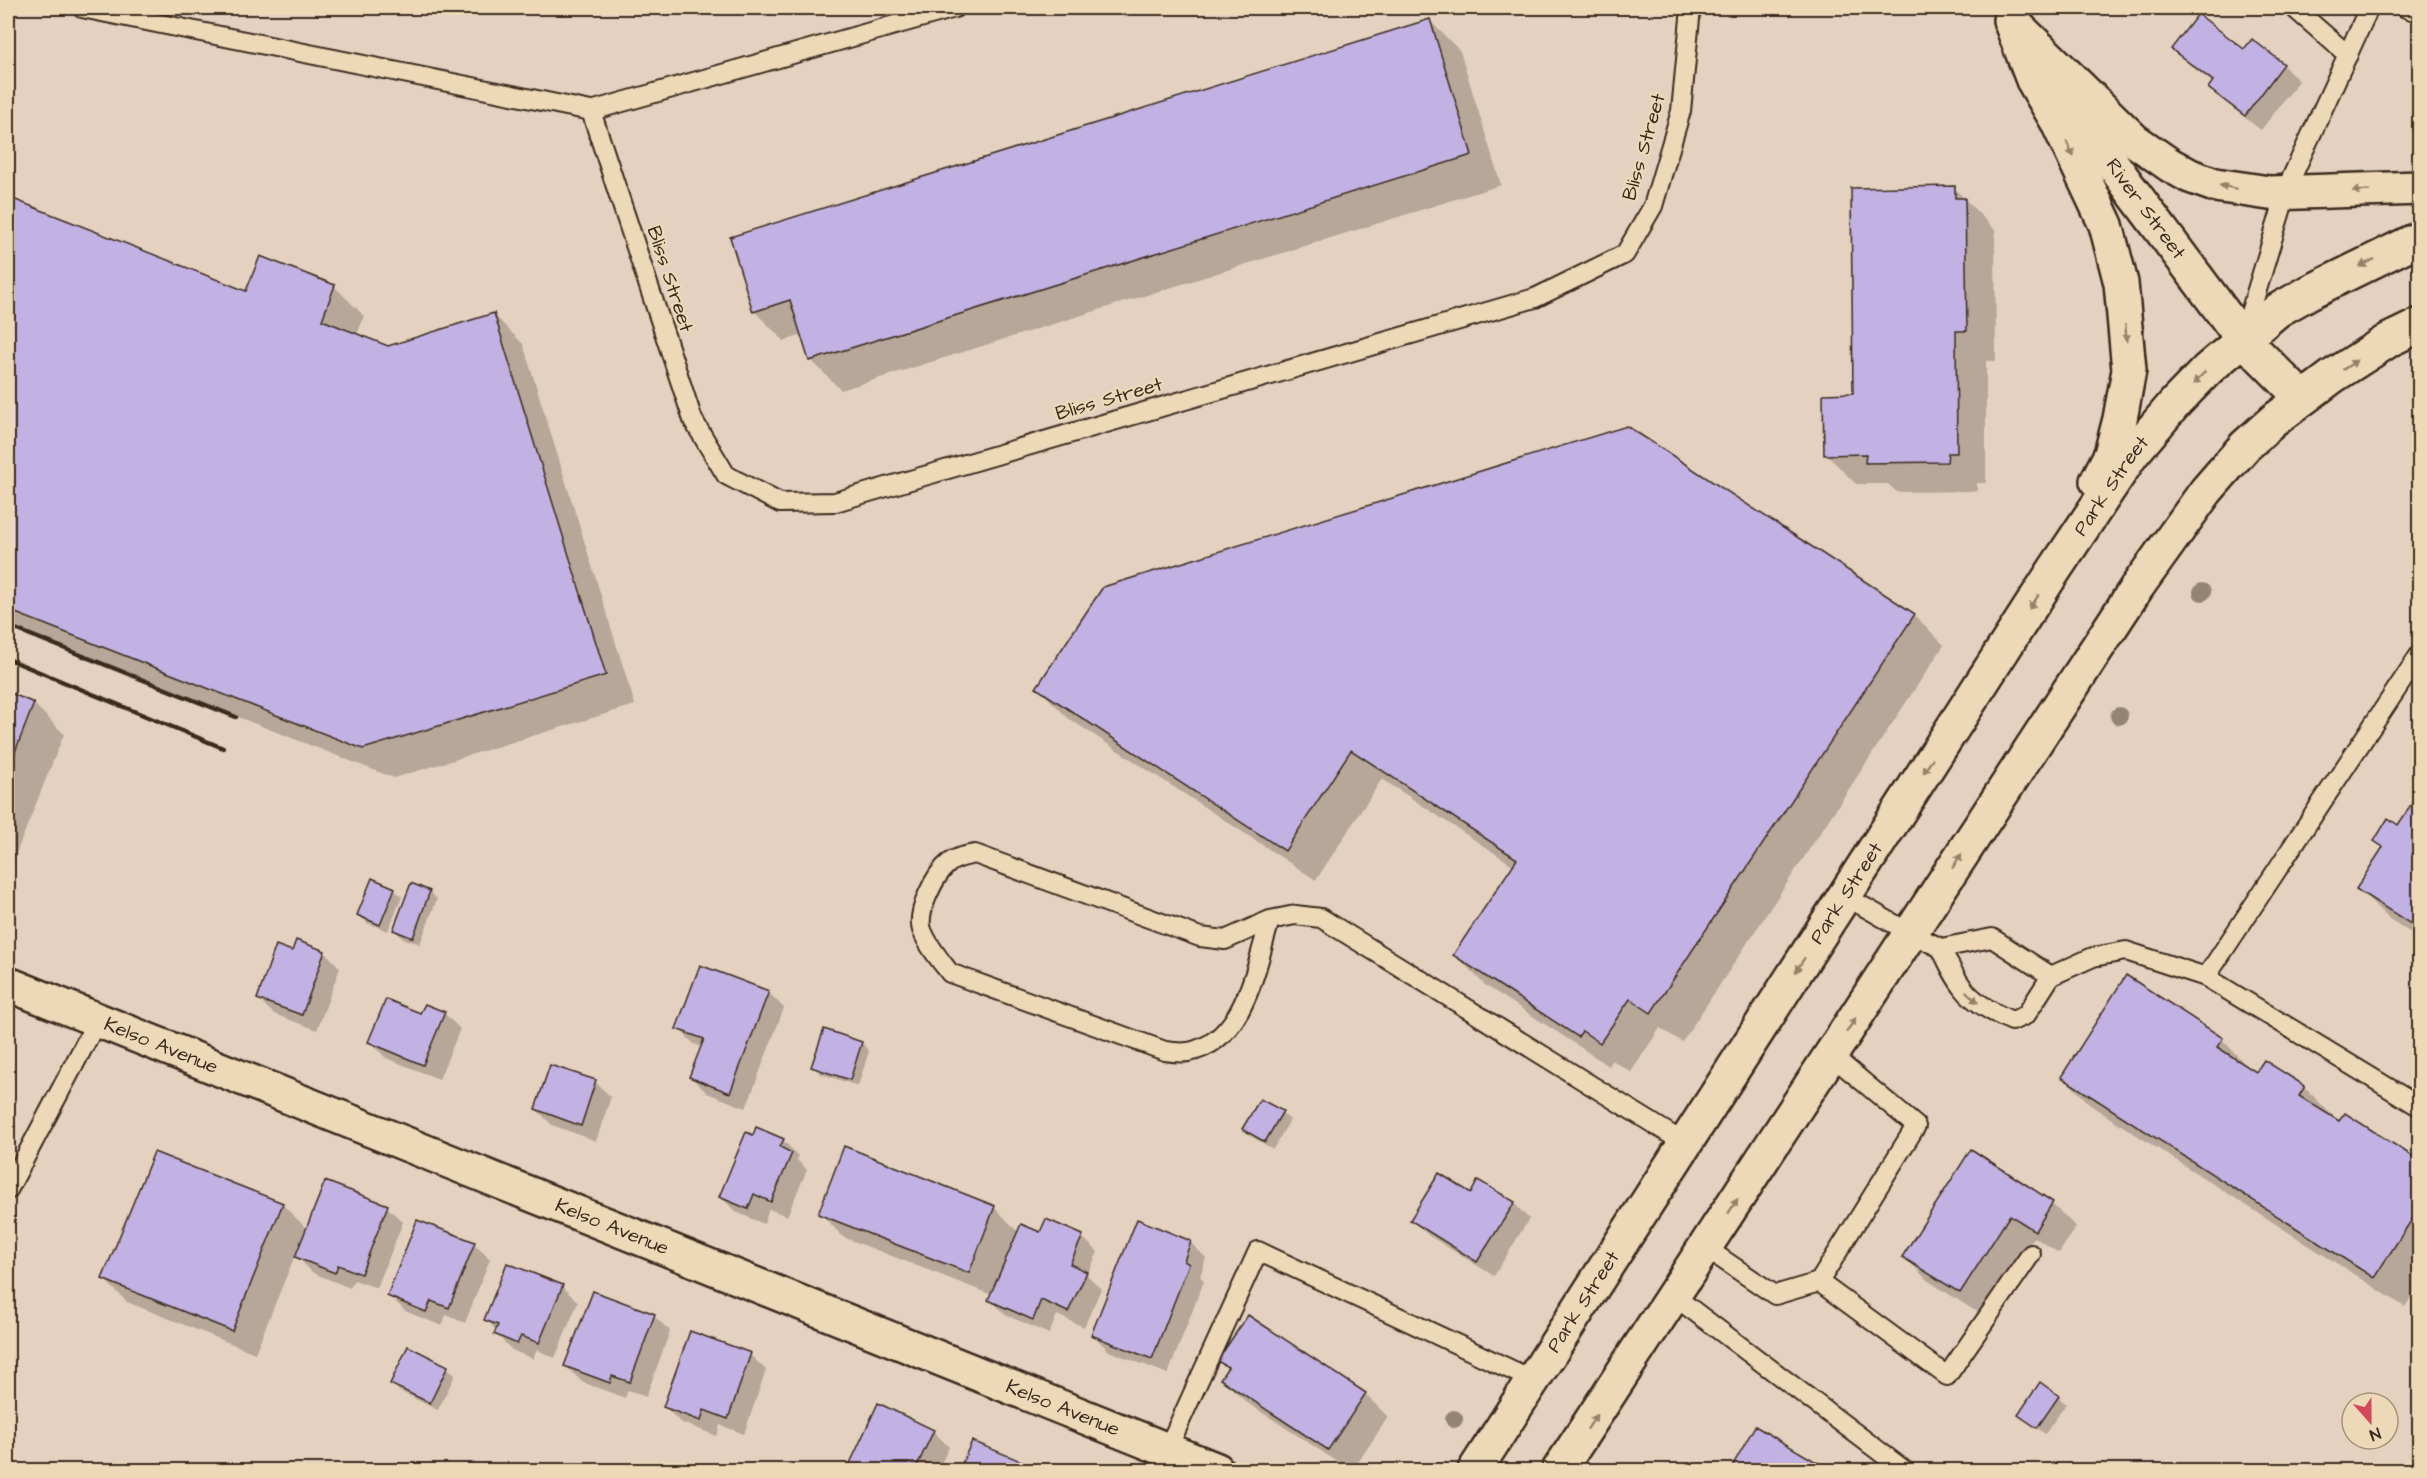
<svg xmlns="http://www.w3.org/2000/svg" width="2427" height="1478" font-family="'Architects Daughter',sans-serif">
<rect width="100%" height="100%" fill="#e4d1c0"/>
<filter id="ink" filterUnits="userSpaceOnUse"><feTurbulence type="fractalNoise" baseFrequency=".0167" numOctaves="2"/><feDisplacementMap in="SourceGraphic" scale="12" xChannelSelector="R" yChannelSelector="G"/><feConvolveMatrix kernelMatrix="1 2 1 2 8 2 1 2 1" color-interpolation-filters="sRGB"/></filter>
<g filter="url(#ink)">
<g fill="#0003">
<path d="M 1430,21 L 1460,51 L 1501,185 L 841,390 L 811,360 L 803,335 L 784,341 L 754,311 Z"/>
<path d="M 2252,41 L 2283,65 L 2299,81 L 2261,130 L 2226,103 L 2210,88 L 2213,83 L 2189,64 L 2173,49 L 2244,51 Z"/>
<path d="M 1954,188 L 1995,230 L 1996,361 L 1986,361 L 1986,483 L 1977,483 L 1977,491 L 1897,492 L 1888,484 L 1856,484 L 1826,454 Z"/>
<path d="M 8,199 L 247,293 L 261,258 L 334,286 L 364,316 L 357,335 L 388,348 L 493,314 L 523,344 L 635,705 L 394,778 L 8,627 Z"/>
<path d="M 1914,615 L 1944,645 L 1682,1042 L 1660,1028 L 1631,1072 L 1612,1060 L 1609,1066 L 1485,985 L 1455,955 L 1514,866 L 1382,779 L 1316,880 L 1068,718 L 1038,688 Z"/>
<path d="M 8,694 L 34,704 L 64,734 L 13,861 L 8,859 Z"/>
<path d="M 2420,794 L 2420,939 L 2388,918 L 2358,888 L 2384,849 L 2375,841 L 2399,827 Z"/>
<path d="M 394,889 L 402,897 L 388,931 L 367,923 L 359,915 Z"/>
<path d="M 429,892 L 437,899 L 420,944 L 402,938 L 395,930 Z"/>
<path d="M 297,942 L 325,952 L 340,968 L 317,1030 L 274,1014 L 258,999 L 293,953 Z"/>
<path d="M 768,992 L 784,1008 L 746,1108 L 707,1093 L 691,1077 L 702,1047 L 694,1044 L 678,1028 Z"/>
<path d="M 444,1013 L 460,1029 L 439,1079 L 386,1058 L 370,1042 L 421,1015 Z"/>
<path d="M 2222,1039 L 2251,1071 L 2304,1087 L 2334,1117 L 2333,1119 L 2420,1163 L 2420,1284 L 2405,1307 L 2093,1107 L 2063,1077 Z"/>
<path d="M 862,1043 L 869,1051 L 858,1086 L 821,1074 L 813,1066 Z"/>
<path d="M 595,1082 L 611,1097 L 596,1141 L 552,1125 L 536,1109 Z"/>
<path d="M 1282,1113 L 1290,1120 L 1273,1149 L 1252,1137 L 1244,1129 Z"/>
<path d="M 783,1140 L 798,1156 L 797,1160 L 807,1170 L 787,1216 L 769,1209 L 764,1224 L 736,1212 L 721,1197 Z"/>
<path d="M 1972,1152 L 2052,1204 L 2076,1227 L 2059,1253 L 2034,1237 L 1983,1316 L 1927,1280 L 1904,1256 Z"/>
<path d="M 1471,1195 L 1514,1203 L 1529,1219 L 1494,1276 L 1428,1235 L 1412,1220 Z"/>
<path d="M 282,1204 L 308,1230 L 387,1207 L 403,1222 L 377,1288 L 354,1280 L 350,1288 L 313,1273 L 295,1255 L 255,1353 L 127,1302 L 104,1279 Z"/>
<path d="M 994,1207 L 1019,1233 L 1082,1237 L 1098,1252 L 1087,1275 L 1101,1289 L 1084,1327 L 1057,1315 L 1049,1334 L 1006,1315 L 990,1299 L 992,1295 L 843,1237 L 820,1213 Z"/>
<path d="M 418,1221 L 474,1244 L 490,1259 L 465,1323 L 446,1315 L 442,1326 L 405,1311 L 389,1295 Z"/>
<path d="M 1190,1242 L 1206,1258 L 1200,1276 L 1204,1281 L 1168,1374 L 1109,1351 L 1093,1335 Z"/>
<path d="M 562,1287 L 578,1302 L 555,1358 L 537,1350 L 533,1359 L 512,1350 L 496,1334 L 497,1331 L 486,1319 Z"/>
<path d="M 594,1293 L 654,1316 L 670,1331 L 646,1397 L 628,1390 L 625,1398 L 582,1382 L 566,1366 Z"/>
<path d="M 750,1355 L 766,1370 L 744,1434 L 720,1425 L 717,1436 L 680,1422 L 664,1406 Z"/>
<path d="M 1219,1360 L 1365,1394 L 1388,1417 L 1353,1470 L 1350,1470 L 1246,1402 L 1222,1379 L 1229,1369 Z"/>
<path d="M 447,1367 L 455,1375 L 438,1410 L 399,1391 L 392,1383 Z"/>
<path d="M 2058,1397 L 2066,1404 L 2045,1434 L 2020,1415 Z"/>
<path d="M 878,1405 L 933,1431 L 949,1447 L 938,1470 L 848,1470 Z"/>
<path d="M 1755,1428 L 1828,1470 L 1732,1470 Z"/>
<path d="M 973,1443 L 1027,1466 L 1032,1470 L 961,1470 Z"/>
</g>
<g fill="#c1b2e3" stroke="#3b2a1e" stroke-width="1.5">
<path d="M 2198,14 L 2244,49 L 2252,39 L 2284,64 L 2245,116 L 2208,88 L 2213,81 L 2171,49 Z"/>
<path d="M 1430,19 L 1472,155 L 809,361 L 790,300 L 753,312 L 730,237 Z"/>
<path d="M 1955,186 L 1955,198 L 1965,198 L 1967,331 L 1956,331 L 1957,453 L 1948,453 L 1947,462 L 1865,463 L 1866,454 L 1824,455 L 1823,394 L 1853,393 L 1851,188 Z"/>
<path d="M 8,197 L 246,291 L 260,256 L 335,285 L 322,320 L 388,346 L 494,313 L 606,675 L 363,749 L 8,610 Z"/>
<path d="M 1627,426 L 1915,614 L 1651,1013 L 1630,999 L 1600,1043 L 1582,1031 L 1578,1037 L 1453,955 L 1517,859 L 1351,750 L 1285,851 L 1036,688 L 1103,587 Z"/>
<path d="M 8,692 L 34,703 L 8,770 Z"/>
<path d="M 2420,791 L 2420,930 L 2356,889 L 2383,847 L 2374,841 L 2388,818 L 2398,825 Z"/>
<path d="M 372,878 L 395,888 L 380,925 L 357,915 Z"/>
<path d="M 411,883 L 430,891 L 413,938 L 393,930 Z"/>
<path d="M 296,940 L 325,951 L 302,1015 L 257,999 L 276,945 L 292,951 Z"/>
<path d="M 700,965 L 769,991 L 730,1093 L 689,1077 L 704,1039 L 676,1029 Z"/>
<path d="M 2126,975 L 2223,1038 L 2217,1047 L 2256,1072 L 2264,1060 L 2305,1086 L 2299,1096 L 2339,1121 L 2345,1113 L 2420,1161 L 2420,1207 L 2374,1278 L 2061,1077 Z"/>
<path d="M 386,999 L 420,1013 L 425,1004 L 445,1012 L 423,1065 L 368,1042 Z"/>
<path d="M 824,1029 L 862,1042 L 850,1080 L 811,1067 Z"/>
<path d="M 550,1065 L 596,1080 L 581,1126 L 535,1109 Z"/>
<path d="M 1260,1099 L 1283,1111 L 1265,1142 L 1242,1129 Z"/>
<path d="M 756,1127 L 784,1139 L 780,1147 L 792,1153 L 771,1202 L 754,1194 L 748,1209 L 719,1197 L 746,1132 L 753,1135 Z"/>
<path d="M 844,1146 L 995,1206 L 969,1273 L 818,1214 Z"/>
<path d="M 1971,1149 L 2053,1202 L 2035,1231 L 2010,1215 L 1960,1293 L 1902,1257 Z"/>
<path d="M 154,1152 L 283,1203 L 232,1331 L 102,1279 Z"/>
<path d="M 1439,1173 L 1471,1193 L 1478,1180 L 1515,1202 L 1477,1262 L 1410,1220 Z"/>
<path d="M 325,1181 L 388,1205 L 361,1274 L 338,1265 L 335,1273 L 295,1257 Z"/>
<path d="M 1046,1219 L 1083,1235 L 1070,1264 L 1087,1272 L 1068,1312 L 1041,1300 L 1033,1320 L 988,1300 L 1021,1224 L 1040,1232 Z"/>
<path d="M 1137,1219 L 1191,1241 L 1184,1261 L 1189,1264 L 1152,1359 L 1091,1335 Z"/>
<path d="M 417,1220 L 475,1242 L 449,1308 L 431,1301 L 426,1312 L 387,1296 Z"/>
<path d="M 507,1263 L 563,1285 L 539,1343 L 521,1336 L 517,1344 L 494,1334 L 498,1325 L 484,1320 Z"/>
<path d="M 593,1291 L 655,1314 L 630,1382 L 612,1376 L 610,1383 L 564,1366 Z"/>
<path d="M 1248,1315 L 1366,1393 L 1328,1450 L 1220,1379 L 1228,1367 L 1217,1361 Z"/>
<path d="M 690,1331 L 751,1353 L 728,1419 L 704,1410 L 701,1421 L 663,1407 Z"/>
<path d="M 408,1346 L 448,1366 L 430,1403 L 390,1384 Z"/>
<path d="M 2040,1382 L 2059,1396 L 2037,1428 L 2018,1415 Z"/>
<path d="M 878,1403 L 934,1430 L 915,1470 L 847,1470 Z"/>
<path d="M 1755,1426 L 1830,1470 L 1730,1470 Z"/>
<path d="M 972,1441 L 1028,1464 L 1025,1470 L 959,1470 Z"/>
</g>
<g fill="none" stroke-linecap="round" stroke-linejoin="round">
<g stroke="#3b2a1e" stroke-width="22">
<g id="lane">
<path d="M 82,8 L 591,111 L 955,8"/>
<path d="M 2294,8 L 2348,55"/>
<path d="M 2406,8 L 2420,13"/>
<path d="M 591,111 L 693,420 L 726,475 L 780,503 L 835,502 L 1535,298 L 1625,254 L 1653,206 L 1681,111 L 1691,8"/>
<path d="M 2243,336 L 2290,181 L 2369,8"/>
<path d="M 1845,896 L 1910,933 L 1941,948 L 1992,938 L 2051,976"/>
<path d="M 1270,920 C 1256,966 1245,1042 1188,1052 C 1181,1053 1172,1052 1165,1051 L 950,973 C 940,960 928,946 922,930 C 916,912 935,874 949,863 C 957,857 965,856 975,854 L 1200,937 L 1225,940 L 1270,920 L 1295,915 L 1321,918 L 1686,1144"/>
<path d="M 1941,948 C 1960,990 1970,1003 2012,1021 L 2026,1015 L 2051,976 L 2093,957 L 2126,951 L 2206,977 L 2420,654"/>
<path d="M 2206,977 L 2420,1107"/>
<path d="M 8,1190 L 97,1021"/>
<path d="M 1706,1248 L 1775,1295 L 1819,1282 L 1947,1376 L 2031,1254"/>
<path d="M 1819,1282 L 1916,1126 L 1831,1055"/>
<path d="M 1674,1296 L 1904,1470"/>
<path d="M 1167,1450 L 1258,1251 L 1533,1380"/>
</g>
</g>
<g stroke="#3b2a1e" stroke-width="38">
<g id="street">
<path id="s1" d="M 8,984 L 1217,1470"/>
</g>
</g>
<g stroke="#3b2a1e" stroke-width="38">
<g id="secondary">
<path id="s2" d="M 2037,58 L 2129,187 L 2242,338 L 2302,398"/>
</g>
</g>
<g stroke="#3b2a1e" stroke-width="38">
<g id="primary">
<path d="M 2010,20 L 2033,80 L 2057,121 L 2106,225 L 2121,283 L 2129,370 L 2120,419 L 2111,454 L 2097,481"/>
<path d="M 2016,25 L 2134,140 L 2170,165 L 2190,176 L 2215,185 L 2269,193 L 2420,188"/>
<path id="s3" d="M 1475,1470 L 2055,569 L 2132,454 L 2176,402 L 2208,369 L 2278,310 L 2310,292 L 2420,238"/>
<path d="M 1559,1470 L 2137,587 L 2206,491 L 2245,446 L 2273,421 L 2333,376 L 2389,340 L 2420,325"/>
</g>
</g>
<use href="#lane" stroke="#edd9b7" stroke-width="18"/>
<use href="#street" stroke="#edd9b7" stroke-width="33"/>
<use href="#secondary" stroke="#edd9b7" stroke-width="33"/>
<use href="#primary" stroke="#edd9b7" stroke-width="33"/>
<g stroke="#3b2a1e" stroke-width="4.5">
<path d="M 8,626 L 236,717"/>
<path d="M 8,659 L 223,748"/>
</g>
</g>
<g fill="#938571">
<circle cx="2202" cy="592" r="9"/>
<circle cx="2119" cy="716" r="9"/>
<circle cx="1454" cy="1419" r="9"/>
</g>
<defs><path id="oneway-solid" d="M-6-.8H1V-3.2L6.5 0L1 3.2V.8H-6Z" transform="scale(1.5)"/></defs>
<g fill="#94826a">
<use href="#oneway-solid" transform="translate(2070 149) rotate(65)"/>
<use href="#oneway-solid" transform="translate(2228 187) rotate(-168)"/>
<use href="#oneway-solid" transform="translate(2361 191) rotate(177)"/>
<use href="#oneway-solid" transform="translate(2367 263) rotate(153)"/>
<use href="#oneway-solid" transform="translate(2126 333) rotate(85)"/>
<use href="#oneway-solid" transform="translate(2350 365) rotate(-34)"/>
<use href="#oneway-solid" transform="translate(2199 378) rotate(134)"/>
<use href="#oneway-solid" transform="translate(2034 602) rotate(123)"/>
<use href="#oneway-solid" transform="translate(1928 766) rotate(123)"/>
<use href="#oneway-solid" transform="translate(1957 861) rotate(-57)"/>
<use href="#oneway-solid" transform="translate(1800 965) rotate(123)"/>
<use href="#oneway-solid" transform="translate(1972 997) rotate(44)"/>
<use href="#oneway-solid" transform="translate(1851 1025) rotate(-57)"/>
<use href="#oneway-solid" transform="translate(1733 1206) rotate(-57)"/>
<use href="#oneway-solid" transform="translate(1592 1422) rotate(-57)"/>
</g>
</g>
<g text-anchor="middle" dominant-baseline="central" stroke-width="4.5" stroke-linejoin="round" paint-order="stroke">
<g font-size="20" fill="#3b2a1e" stroke="#edd9b7">
<text transform="translate(1644 147) rotate(-74)">Bliss Street</text>
<text stroke="none"><textPath href="#s2" startOffset="186">River Street</textPath></text>
<text transform="translate(670 279) rotate(72)">Bliss Street</text>
<text transform="translate(1109 399) rotate(-16)">Bliss Street</text>
<text stroke="none"><textPath href="#s3" startOffset="1172">Park Street</textPath></text>
<text stroke="none"><textPath href="#s3" startOffset="686">Park Street</textPath></text>
<text stroke="none"><textPath href="#s1" startOffset="165">Kelso Avenue</textPath></text>
<text stroke="none"><textPath href="#s1" startOffset="651">Kelso Avenue</textPath></text>
<text stroke="none"><textPath href="#s3" startOffset="200">Park Street</textPath></text>
<text stroke="none"><textPath href="#s1" startOffset="1137">Kelso Avenue</textPath></text>
</g>
</g>
<rect width="2427" height="1478" fill="none" stroke="#edd9b7" stroke-width="30"/>
<rect x="15" y="15" width="2397" height="1448" fill="none" stroke="#3b2a1e" stroke-width="2" filter="url(#ink)"/>
<g transform="translate(2370 1421) rotate(159)"><circle r="28" fill="#edd9b7" stroke="#a6937a" stroke-width="1.5"/>
<path d="M0-4.5L10 22L0 15L-10 22Z" fill="#d1495b"/>
<text y="-9" font-size="16" font-weight="bold" text-anchor="middle" fill="#3b2a1e">N</text>
</g>
</svg>
